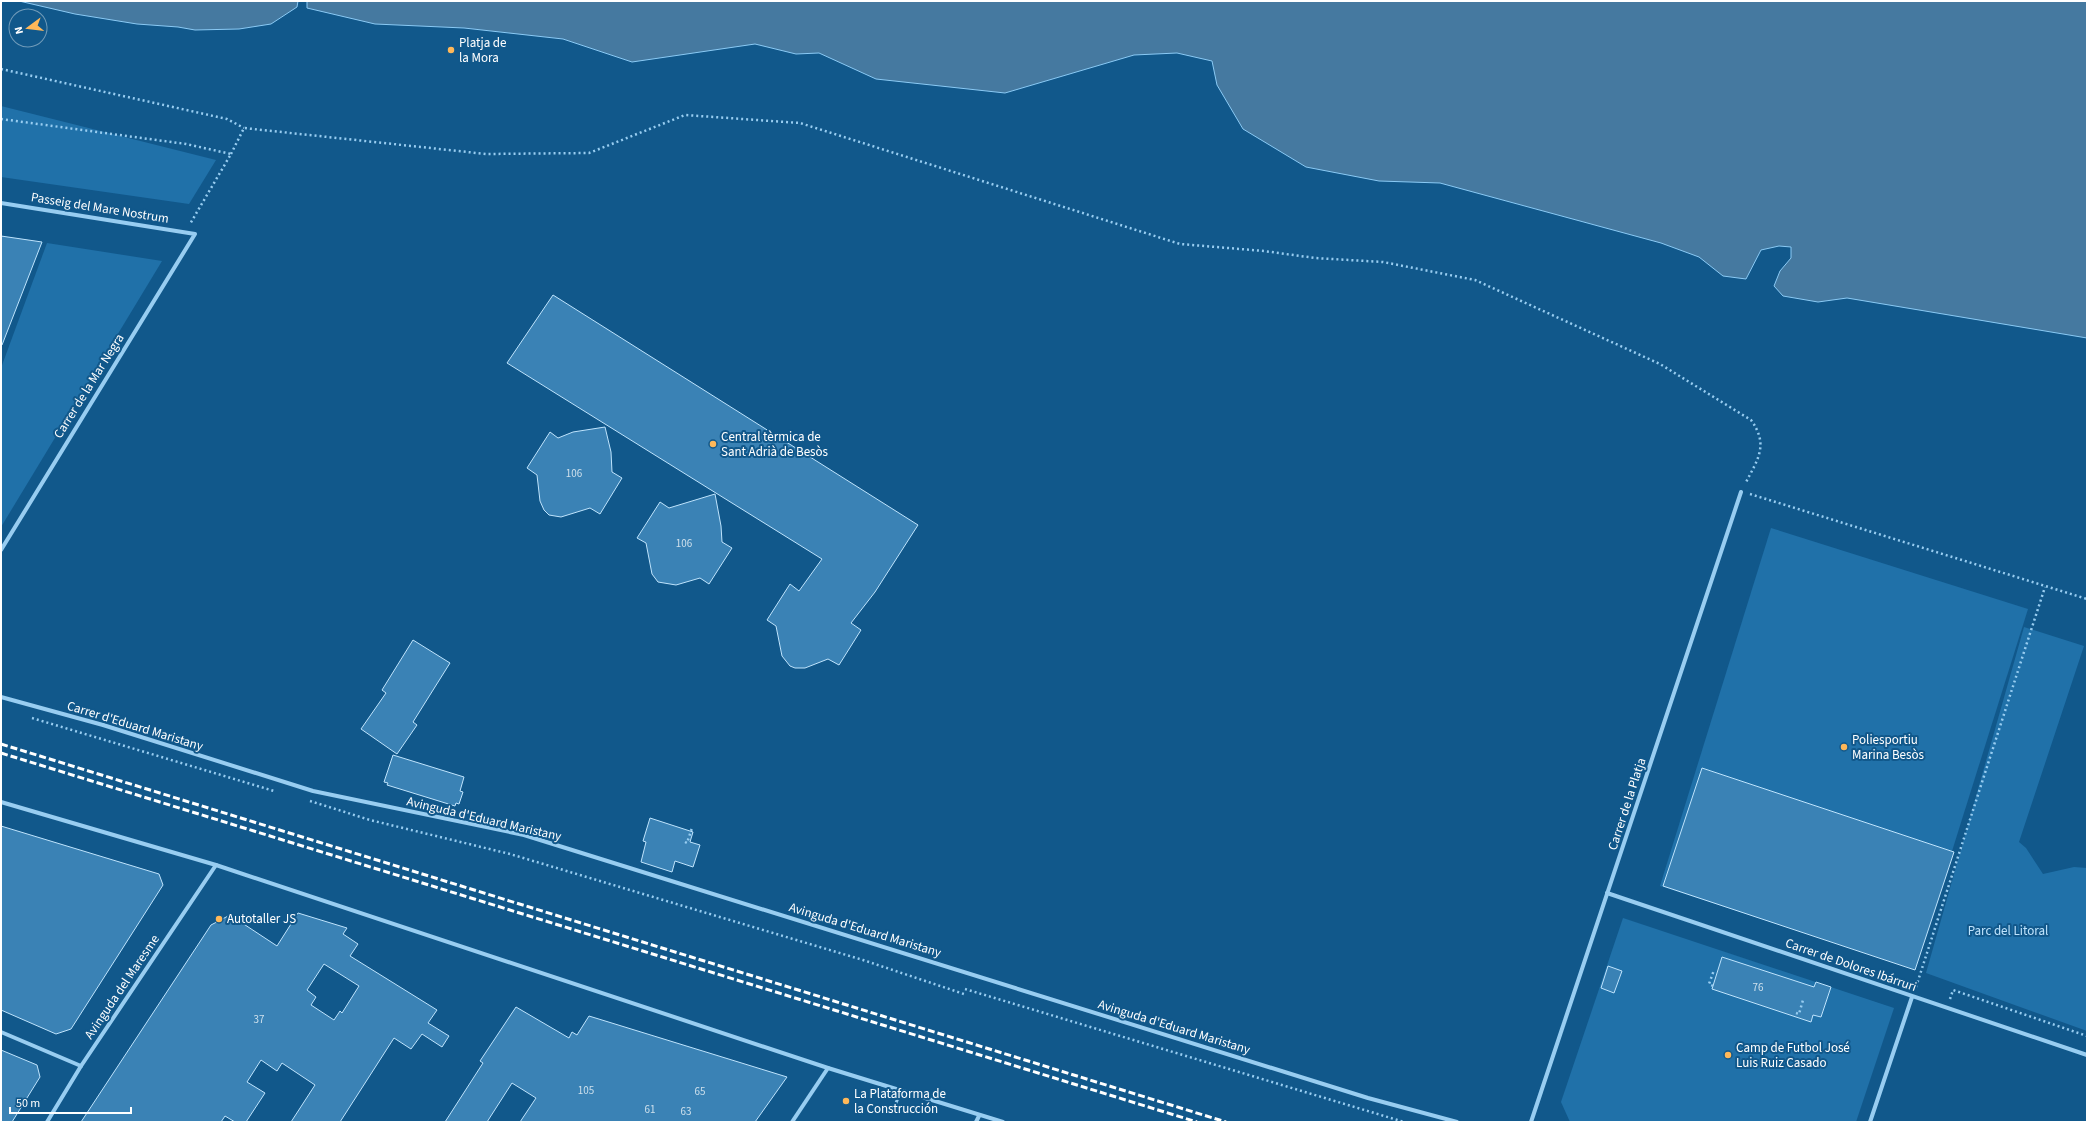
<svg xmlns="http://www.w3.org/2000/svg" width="2088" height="1123" font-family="'Source Sans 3',sans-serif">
<rect width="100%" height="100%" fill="#11588b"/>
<g fill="#2071a9">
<path d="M 1,106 L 216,160 L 189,204 L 1,177 Z"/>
<path d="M 47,243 L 162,261 L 1,527 L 1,368 Z"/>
<path d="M 1771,528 L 2028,609 L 1915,969 L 1660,886 Z"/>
<path d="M 2024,627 L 2084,646 L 2019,842 L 2026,848 L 2043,874 L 2074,867 L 2087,868 L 2087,1031 L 1926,973 Z"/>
<path d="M 1623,918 L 1894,1008 L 1856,1122 L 1570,1122 L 1561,1102 Z"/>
</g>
<g fill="#4579a0" stroke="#8acaf5">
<path d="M 19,1 L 298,1 L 297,7 L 271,24 L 239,29 L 195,30 L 178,27 L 137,24 L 75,14 Z"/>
<path d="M 307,1 L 2087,1 L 2087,338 L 1847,298 L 1818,302 L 1783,296 L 1774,286 L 1780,271 L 1791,258 L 1791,247 L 1779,246 L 1761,250 L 1746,279 L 1723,276 L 1699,257 L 1661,243 L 1440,183 L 1379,181 L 1306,167 L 1243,129 L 1217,85 L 1212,61 L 1177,53 L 1134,55 L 1005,93 L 876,79 L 819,53 L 796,54 L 755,44 L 632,62 L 563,39 L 464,28 L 375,24 L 307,8 Z"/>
</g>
<g fill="#3a82b5" stroke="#bfe4fd" fill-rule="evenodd">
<path d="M 1,236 L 42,242 L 2,345 L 1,345 Z"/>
<path d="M 553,295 L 918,525 L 875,592 L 851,623 L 861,630 L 839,665 L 828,659 L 805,668 L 795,668 L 790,666 L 782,656 L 776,626 L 767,620 L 790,584 L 799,591 L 822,559 L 507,363 Z"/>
<path d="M 605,427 L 611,452 L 612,472 L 622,478 L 600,514 L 590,508 L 561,517 L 549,515 L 544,510 L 540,501 L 537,475 L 527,468 L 550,432 L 558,438 L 573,432 Z"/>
<path d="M 715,494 L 721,526 L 722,542 L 732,548 L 709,584 L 700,578 L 676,585 L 658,582 L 652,574 L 646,543 L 637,538 L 660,502 L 669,508 Z"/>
<path d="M 413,640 L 450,663 L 413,722 L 417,725 L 397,754 L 361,729 L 386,693 L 382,690 Z"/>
<path d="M 393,755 L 464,777 L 460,791 L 463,792 L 459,804 L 456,803 L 455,806 L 387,785 L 388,783 L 384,782 Z"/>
<path d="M 1702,768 L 1954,852 L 1915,970 L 1663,886 Z"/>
<path d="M 650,818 L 693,832 L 690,842 L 700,845 L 693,867 L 675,861 L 672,872 L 641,862 L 646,842 L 643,841 Z"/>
<path d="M 1,826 L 159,874 L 163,885 L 71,1029 L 56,1034 L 1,1010 Z"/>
<path d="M 298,913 L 347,928 L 343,934 L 358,944 L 350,956 L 437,1010 L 428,1023 L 449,1036 L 442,1047 L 422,1034 L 411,1049 L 394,1038 L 340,1122 L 291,1122 L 315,1085 L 282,1063 L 277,1071 L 261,1060 L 247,1082 L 265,1093 L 246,1122 L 235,1122 L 225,1116 L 221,1122 L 81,1122 L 211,925 L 230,915 L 277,946 ZM 324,964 L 359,986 L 342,1013 L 340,1011 L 334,1020 L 311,1005 L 316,997 L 307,990 Z"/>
<path d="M 1722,957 L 1814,987 L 1816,982 L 1831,987 L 1821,1017 L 1813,1015 L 1811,1022 L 1712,989 Z"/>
<path d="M 1608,966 L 1622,971 L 1614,993 L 1601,988 Z"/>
<path d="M 516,1007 L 569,1038 L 572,1032 L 577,1035 L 589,1016 L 787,1077 L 755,1122 L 520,1122 L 536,1098 L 512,1083 L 487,1122 L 445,1122 L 483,1063 L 480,1061 Z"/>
<path d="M 1,1050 L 37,1065 L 40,1077 L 12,1122 L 1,1122 Z"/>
</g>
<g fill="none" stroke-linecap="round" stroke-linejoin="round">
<g stroke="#98cdf1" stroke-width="2.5" stroke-dasharray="2 3" stroke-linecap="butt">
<path d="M 1,69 L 227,119 L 244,128"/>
<path d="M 1,119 L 186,144 L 231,154 L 190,224"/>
<path d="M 231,154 L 244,128 L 486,154 L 589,153 L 685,115 L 800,123 L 1180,244 L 1264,251 L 1315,258 L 1383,262 L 1475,280 L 1660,364 L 1751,420 C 1769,445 1758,459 1745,484"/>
<path d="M 1750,494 L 2087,599"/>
<path d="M 32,718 L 274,791"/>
<path d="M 310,801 L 370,820 L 510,854 L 863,960 L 964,994"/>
<path d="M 685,842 L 687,843 L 692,828"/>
<path d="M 1713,986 L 1709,984 L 1714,970"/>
<path d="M 1916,987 L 2045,587"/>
<path d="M 965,989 L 1404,1122"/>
<path d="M 1950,999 L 1953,990 L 2087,1036"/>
<path d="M 1796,1013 L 1799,1014 L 1803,1000"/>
</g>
<path stroke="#98cdf1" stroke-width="3" d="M 893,1110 L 901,1091"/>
<g stroke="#98cdf1" stroke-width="4">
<path d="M 1,203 L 195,234 L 1,550"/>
<path d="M 1,697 L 103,725 L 313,791 L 524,835 L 1368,1098 L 1457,1122"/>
<path d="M 1,802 L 216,865 L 828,1068 L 1003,1122"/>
<path d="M 1607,893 L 2087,1055"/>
<path d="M 1,1032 L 81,1066"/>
<path d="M 47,1122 L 81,1066 L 216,865"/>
<path d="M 792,1122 L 828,1068"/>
<path d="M 976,1122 L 979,1116"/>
<path d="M 1531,1122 L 1741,492"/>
<path d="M 1870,1122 L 1912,997"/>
</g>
<g stroke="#fff" stroke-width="3" stroke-dasharray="7 3" stroke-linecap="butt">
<path d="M 1,744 L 1226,1122"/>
<path d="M 1,753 L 1197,1122"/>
</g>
</g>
<g fill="#ffb859" stroke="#11588b" stroke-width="1.5">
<circle cx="451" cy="50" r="4"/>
<circle cx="713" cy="444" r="4"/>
<circle cx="1844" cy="747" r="4"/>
<circle cx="219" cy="919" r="4"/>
<circle cx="1728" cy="1055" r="4"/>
<circle cx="846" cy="1101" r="4"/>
</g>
<g text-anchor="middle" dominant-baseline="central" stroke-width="4" stroke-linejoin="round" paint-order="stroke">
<g font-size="11" fill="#cee0ec">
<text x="574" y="473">106</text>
<text x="684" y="543">106</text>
<text x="1758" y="987">76</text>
<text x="259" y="1019">37</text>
<text x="586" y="1090">105</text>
<text x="700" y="1091">65</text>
<text x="650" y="1109">61</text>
<text x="686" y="1111">63</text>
</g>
<g font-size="13" fill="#fff" stroke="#11588b" text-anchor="start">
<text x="459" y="43">Platja de<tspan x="459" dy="15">la Mora</tspan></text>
<text x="721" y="437">Central tèrmica de<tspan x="721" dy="15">Sant Adrià de Besòs</tspan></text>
<text x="1852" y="740">Poliesportiu<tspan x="1852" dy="15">Marina Besòs</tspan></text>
<text x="227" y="919">Autotaller JS</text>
<text x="1736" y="1048">Camp de Futbol José<tspan x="1736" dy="15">Luis Ruiz Casado</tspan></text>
<text x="854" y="1094">La Plataforma de<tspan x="854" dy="15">la Construcción</tspan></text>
</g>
<g font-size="13" fill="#fff" stroke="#11588b">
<text transform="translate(100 208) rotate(9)">Passeig del Mare Nostrum</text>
<text transform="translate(89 386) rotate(-58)">Carrer de la Mar Negra</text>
<text transform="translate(135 726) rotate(17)">Carrer d'Eduard Maristany</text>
<text transform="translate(1627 804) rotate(-72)">Carrer de la Platja</text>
<text transform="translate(484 819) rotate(13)">Avinguda d'Eduard Maristany</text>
<text transform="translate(865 930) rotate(17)">Avinguda d'Eduard Maristany</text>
<text transform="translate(1851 965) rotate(19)">Carrer de Dolores Ibárruri</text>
<text transform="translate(122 987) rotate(-56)">Avinguda del Maresme</text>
<text transform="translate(1174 1027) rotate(17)">Avinguda d'Eduard Maristany</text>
</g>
<g font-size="13" fill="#bfe4fd" stroke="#11588b">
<text x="2008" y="931">Parc del Litoral</text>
</g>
</g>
<rect width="2088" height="1123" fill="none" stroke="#ffffff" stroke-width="4"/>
<g transform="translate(28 28) rotate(255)"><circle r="19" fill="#11588b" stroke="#709bb9"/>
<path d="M0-3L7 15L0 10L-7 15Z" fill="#ffb859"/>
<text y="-6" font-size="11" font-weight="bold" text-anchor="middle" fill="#ffffff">N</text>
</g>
<path d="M10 1107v6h121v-6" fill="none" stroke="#ffffff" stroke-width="2"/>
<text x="16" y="1107" font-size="12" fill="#ffffff" stroke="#11588b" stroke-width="3" paint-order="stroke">50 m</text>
</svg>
